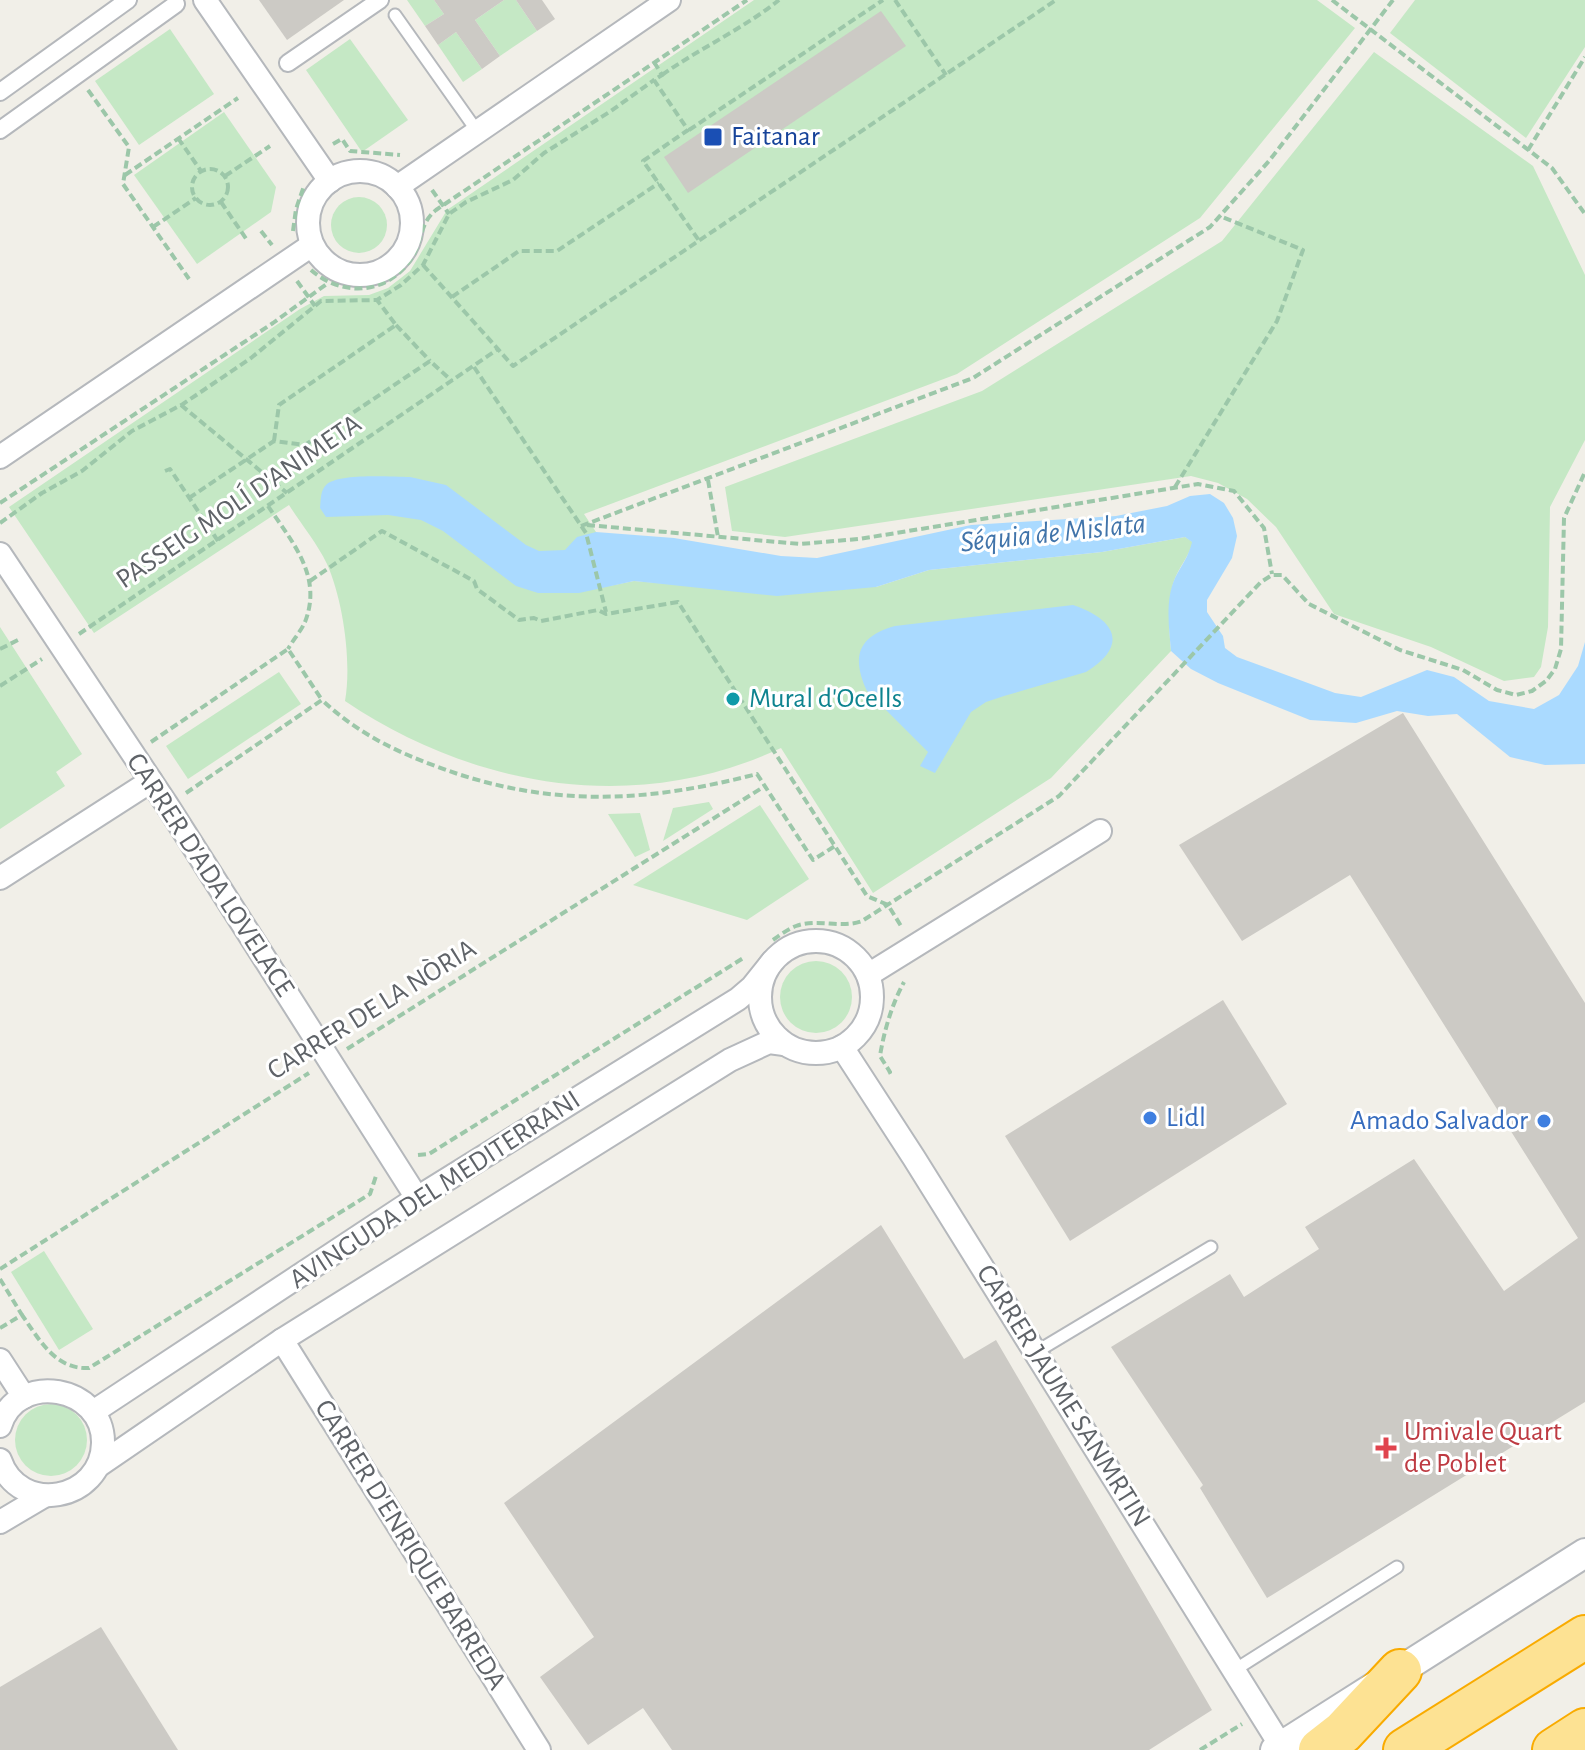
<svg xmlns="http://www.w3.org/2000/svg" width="1585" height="1750" font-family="'Alegreya Sans',sans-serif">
<rect width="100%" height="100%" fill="#f1efe8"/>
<g fill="#c5e8c5">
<path d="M 407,0 L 434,0 L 444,14 L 425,26 Z"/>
<path d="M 504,0 L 516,0 L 537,31 L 500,56 L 475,20 Z"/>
<path d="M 754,0 L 1317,0 L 1355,28 L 1200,218 L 957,374 L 584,514 L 596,532 L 609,586 L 634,581 L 682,585 L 876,587 L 929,570 L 1102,552 L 1185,537 L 1193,542 C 1189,557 1177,569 1173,584 C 1167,606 1169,628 1171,651 L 1051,778 L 873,893 L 781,748 C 636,816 474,788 345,701 C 352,662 343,600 327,564 C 317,543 301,524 289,505 L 94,633 L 9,507 L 300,309 L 324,296 L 369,295 L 388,288 L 410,271 L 447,210 Z"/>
<path d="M 1415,0 L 1585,0 L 1585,47 L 1526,138 L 1390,33 Z"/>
<path d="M 170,29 L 214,94 L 139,145 L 95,81 Z"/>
<path d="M 456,32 L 482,69 L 463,82 L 438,45 Z"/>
<path d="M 350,39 L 408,120 L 362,152 L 306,70 Z"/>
<path d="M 1374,52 L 1533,166 L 1585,275 L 1585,440 L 1550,507 L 1548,627 L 1541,667 L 1534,677 L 1504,681 L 1431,647 L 1334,614 L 1276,527 L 1247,499 L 1218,483 L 1191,476 L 785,537 L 732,531 L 725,487 L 982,391 L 1222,241 Z"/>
<path d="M 224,112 L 276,187 L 271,212 L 197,264 L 134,175 Z"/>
<circle cx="359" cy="225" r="28"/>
<path d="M 0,627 L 82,754 L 56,772 L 65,786 L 0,829 Z"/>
<path d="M 279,672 L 301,704 L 188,779 L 166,746 Z"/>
<path d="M 709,802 L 713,809 L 663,841 L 673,808 Z"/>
<path d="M 760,805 L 809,879 L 747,920 L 633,885 Z"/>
<path d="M 640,813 L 650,850 L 635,857 L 608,814 Z"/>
<circle cx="816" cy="997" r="36"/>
<path d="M 44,1251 L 93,1329 L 59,1350 L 11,1272 Z"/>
<circle cx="51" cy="1440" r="36"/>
</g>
<g fill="#aadaff">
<path d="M 410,477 L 446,485 L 526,545 L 539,551 L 565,550 L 577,537 L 596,532 L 674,538 L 781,556 L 817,558 L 971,525 L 1116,516 L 1167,506 L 1190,496 L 1210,494 L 1224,503 L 1233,518 L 1237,536 L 1232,558 L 1207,600 L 1207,612 L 1223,636 L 1225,648 L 1237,657 L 1335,693 L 1361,697 L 1427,670 L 1454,677 L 1489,701 L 1534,709 L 1559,695 L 1578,666 L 1585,642 L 1585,764 L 1545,765 L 1510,757 L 1457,714 L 1428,716 L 1397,711 L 1356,723 L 1310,720 L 1218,683 L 1191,669 L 1171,651 C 1169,628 1165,600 1175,578 C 1181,566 1189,556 1192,542 L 1185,537 L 1102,552 L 929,570 L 876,587 L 777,596 L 634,581 L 579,593 L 538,593 L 516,586 L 443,531 L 421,520 L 388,515 L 326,517 L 320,508 C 321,500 320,490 327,484 C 342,473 391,477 410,477 Z"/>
<path d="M 1073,605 C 1115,619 1130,645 1086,672 L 1004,696 L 986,702 L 971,712 L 935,773 L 920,766 L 928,752 L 867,691 C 851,657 858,636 895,626 Z"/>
</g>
<g fill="#cccac5">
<path d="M 259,0 L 344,0 L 287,40 Z"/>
<path d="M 434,0 L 504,0 L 475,20 L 500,56 L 482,69 L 456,32 L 438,45 L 425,26 L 444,14 Z"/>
<path d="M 516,0 L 542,0 L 555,19 L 537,31 Z"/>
<path d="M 881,11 L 906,46 L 688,193 L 664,157 Z"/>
<path d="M 1403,713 L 1585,1003 L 1585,1402 L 1267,1598 L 1200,1488 L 1203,1485 L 1111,1347 L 1230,1274 L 1244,1297 L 1319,1249 L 1305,1227 L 1414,1159 L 1504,1291 L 1578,1238 L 1350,875 L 1242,941 L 1179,845 Z"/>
<path d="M 1223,1000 L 1287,1104 L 1070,1241 L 1005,1136 Z"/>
<path d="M 881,1225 L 964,1359 L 996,1340 L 1212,1710 L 1149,1750 L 672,1750 L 643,1708 L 588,1745 L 540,1677 L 594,1637 L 504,1503 Z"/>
<path d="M 101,1627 L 178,1750 L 0,1750 L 0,1687 Z"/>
</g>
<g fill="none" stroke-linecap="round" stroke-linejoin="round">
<g stroke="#b5b8bc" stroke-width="15">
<g id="service">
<path d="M 395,15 L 477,131"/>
<path d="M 1036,1352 L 1211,1247"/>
<path d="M 1233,1671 L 1397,1567"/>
</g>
</g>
<g stroke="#b5b8bc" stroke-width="20">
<g id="pedestrian">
<path d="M 288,63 L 380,0"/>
<path d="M 0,92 L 128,0"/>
<path d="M 0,130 L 176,4"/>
</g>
</g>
<g stroke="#b5b8bc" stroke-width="26">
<g id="minor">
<path d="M 205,0 L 330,181"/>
<circle cx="360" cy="223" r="52"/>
<path d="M 397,187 L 669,0"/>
<path d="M 0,457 L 312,245"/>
<path d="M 0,554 L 167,805 L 417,1198"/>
<path d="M 0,878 L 151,781"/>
<circle cx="816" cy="997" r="56"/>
<path d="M 868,975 L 1100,831"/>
<path d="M 842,1047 L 914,1158 L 1281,1746"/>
<path d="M 282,1340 L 539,1750"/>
<path d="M 0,1360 L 24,1397"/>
<path d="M 93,1412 L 417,1198 L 738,999 L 752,987 L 772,962"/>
<path d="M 0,1426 C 17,1370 104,1386 103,1443 C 102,1501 19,1516 0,1460"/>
<path d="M 98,1466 L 282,1340 L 730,1060 L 769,1042 L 784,1044"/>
<path d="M 0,1522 L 44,1496"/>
</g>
</g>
<g stroke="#b5b8bc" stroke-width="32">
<path id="tertiary" d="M 1275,1750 L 1585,1553"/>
</g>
<g stroke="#f9ab00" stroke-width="46">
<g id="motorway">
<path d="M 1320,1750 L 1343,1732 L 1400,1671"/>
<path d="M 1405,1750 L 1585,1637"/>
<path d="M 1554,1750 L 1585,1730"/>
</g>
</g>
<g stroke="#9cc7a9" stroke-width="4" stroke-dasharray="8 4" stroke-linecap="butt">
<path d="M 895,0 L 946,75"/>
<path d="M 1332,0 L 1552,168 L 1585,214"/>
<path d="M 654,62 L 662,75 L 654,80 L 688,130 L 643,161 L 700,242"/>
<path d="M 662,75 C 700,48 743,29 779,0"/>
<path d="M 88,90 L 129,147 L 123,184 L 189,279"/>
<path d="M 689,130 L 883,0"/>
<path d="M 178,138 L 201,171"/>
<path d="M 333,144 L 342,139 L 350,151 L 400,155"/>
<path d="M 1528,150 L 1585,57"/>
<circle cx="210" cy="187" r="18"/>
<path d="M 125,175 L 238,98"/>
<path d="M 225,176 L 270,146"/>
<path d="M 432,190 L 449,214"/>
<path d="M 221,202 L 247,240"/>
<path d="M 153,227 L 196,198"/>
<path d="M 261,231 L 272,245"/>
<path d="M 293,231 L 296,209 L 304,186"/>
<path d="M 423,265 L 513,366 L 1056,0"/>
<path d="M 311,270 C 344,299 392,294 414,254 C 422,238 421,222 436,210 L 747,0"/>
<path d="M 297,281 L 315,306"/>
<path d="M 452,297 L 519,251 L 557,251 L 659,183"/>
<path d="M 396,325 L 430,361"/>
<path d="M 474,367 L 586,533 L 606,612"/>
<path d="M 181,405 L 287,493"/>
<path d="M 274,441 L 279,405 L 396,325 L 377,300"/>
<path d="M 165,471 L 170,469 L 218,541"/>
<path d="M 708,480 L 718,537"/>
<path d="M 1175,487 L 1277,321 L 1303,250 L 1220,216"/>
<path d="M 189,498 L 274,441 L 305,445 L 430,361 L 452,381"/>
<path d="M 0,503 L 273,323 L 328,283"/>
<path d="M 268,506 C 292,542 323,576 305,622 C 301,631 293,640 288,649"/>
<path d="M 0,523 L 42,493 L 82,471 L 132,431 L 183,404 L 251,358 L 321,301 L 377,300 L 401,285 L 423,265 L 449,214 L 466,202 L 513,180 L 544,153 L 611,111 L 654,80"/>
<path d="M 587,525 L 800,544 L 859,539 L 1198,484 L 1234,491 L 1264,528 L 1272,574"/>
<path d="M 581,526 L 973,378 L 1210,227 L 1269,161 L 1393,0"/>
<path d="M 310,581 L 382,531 L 474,581 L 477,589 L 519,620 L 534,618 L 541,621 L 598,610 L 606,614 L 678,602 L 867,896 L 888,905 L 901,926"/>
<path d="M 79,634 L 498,349"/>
<path d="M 0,649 L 18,640"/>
<path d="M 0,686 L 42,659"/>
<path d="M 151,742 L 288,649 L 322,700"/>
<path d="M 186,793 L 322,700 C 356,732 394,751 438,767 C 548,808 645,803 757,774 L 813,860 L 835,846"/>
<path d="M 773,940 C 780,935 788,929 796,926 C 818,918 841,929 862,921 L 1059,796 L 1261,582 L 1272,575 L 1282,575 L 1309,604 L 1400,650 L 1463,670 L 1497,690 L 1516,695 L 1532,691 L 1546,681 L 1555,669 L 1561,649 L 1564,518 L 1585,472"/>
<path d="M 347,1049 L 765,786"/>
<path d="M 888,1073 L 890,1072 L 880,1056 C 884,1031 892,1004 904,982"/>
<path d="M 418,1155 L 429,1154 L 745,957"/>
<path d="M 0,1269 L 309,1073"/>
<path d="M 0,1279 L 22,1315"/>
<path d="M 0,1328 L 22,1315 C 39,1339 55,1370 89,1368 L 370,1194 L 376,1176"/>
<path d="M 1200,1750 L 1242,1724"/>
</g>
<use href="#service" stroke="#fff" stroke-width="11"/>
<use href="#pedestrian" stroke="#fff" stroke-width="16"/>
<use href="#minor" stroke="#fff" stroke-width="22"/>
<use href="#tertiary" stroke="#fff" stroke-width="28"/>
<use href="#motorway" stroke="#fde293" stroke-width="42"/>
</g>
<rect fill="#1a4fb4" stroke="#fff" stroke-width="3" x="703" y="127" width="20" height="20" rx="4"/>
<circle fill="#0f9aa8" stroke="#fff" stroke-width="3" cx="733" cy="699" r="8"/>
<g fill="#3f7fe0" stroke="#fff" stroke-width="3">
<circle cx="1150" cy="1118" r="8"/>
<circle cx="1544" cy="1121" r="8"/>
</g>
<path fill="#e0444e" stroke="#fff" stroke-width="3" d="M1382 1436h8v8h8v8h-8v8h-8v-8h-8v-8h8z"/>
<g text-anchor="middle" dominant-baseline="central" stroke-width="6" stroke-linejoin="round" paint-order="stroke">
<g font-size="28" fill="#164399" stroke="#fff" text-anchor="start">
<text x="731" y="137">Faitanar</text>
</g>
<g font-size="28" fill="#5f6368" stroke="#fff">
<text transform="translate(239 502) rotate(-34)">PASSEIG MOLÍ D'ANIMETA</text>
<text transform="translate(210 875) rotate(57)">CARRER D'ADA LOVELACE</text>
<text transform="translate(372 1010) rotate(-32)">CARRER DE LA NÒRIA</text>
<text transform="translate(435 1190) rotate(-33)">AVINGUDA DEL MEDITERRANI</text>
<text transform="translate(1063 1396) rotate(58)">CARRER JAUME SANMRTIN</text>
<text transform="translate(410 1545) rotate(58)">CARRER D'ENRIQUE BARREDA</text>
</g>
<g font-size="28" fill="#0d838f" stroke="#fff" text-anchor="start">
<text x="749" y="699">Mural d'Ocells</text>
</g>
<g font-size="28" fill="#366cbe" stroke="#fff" text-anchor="start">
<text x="1166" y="1118">Lidl</text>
<text x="1528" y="1121" text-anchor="end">Amado Salvador</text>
</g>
<g font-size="28" fill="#be3a42" stroke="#fff" text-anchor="start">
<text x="1404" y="1432">Umivale Quart<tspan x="1404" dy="32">de Poblet</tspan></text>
</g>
<g font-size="30" font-style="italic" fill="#4174aa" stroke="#fff">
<text transform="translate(1053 533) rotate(-6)">Séquia de Mislata</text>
</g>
</g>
</svg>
